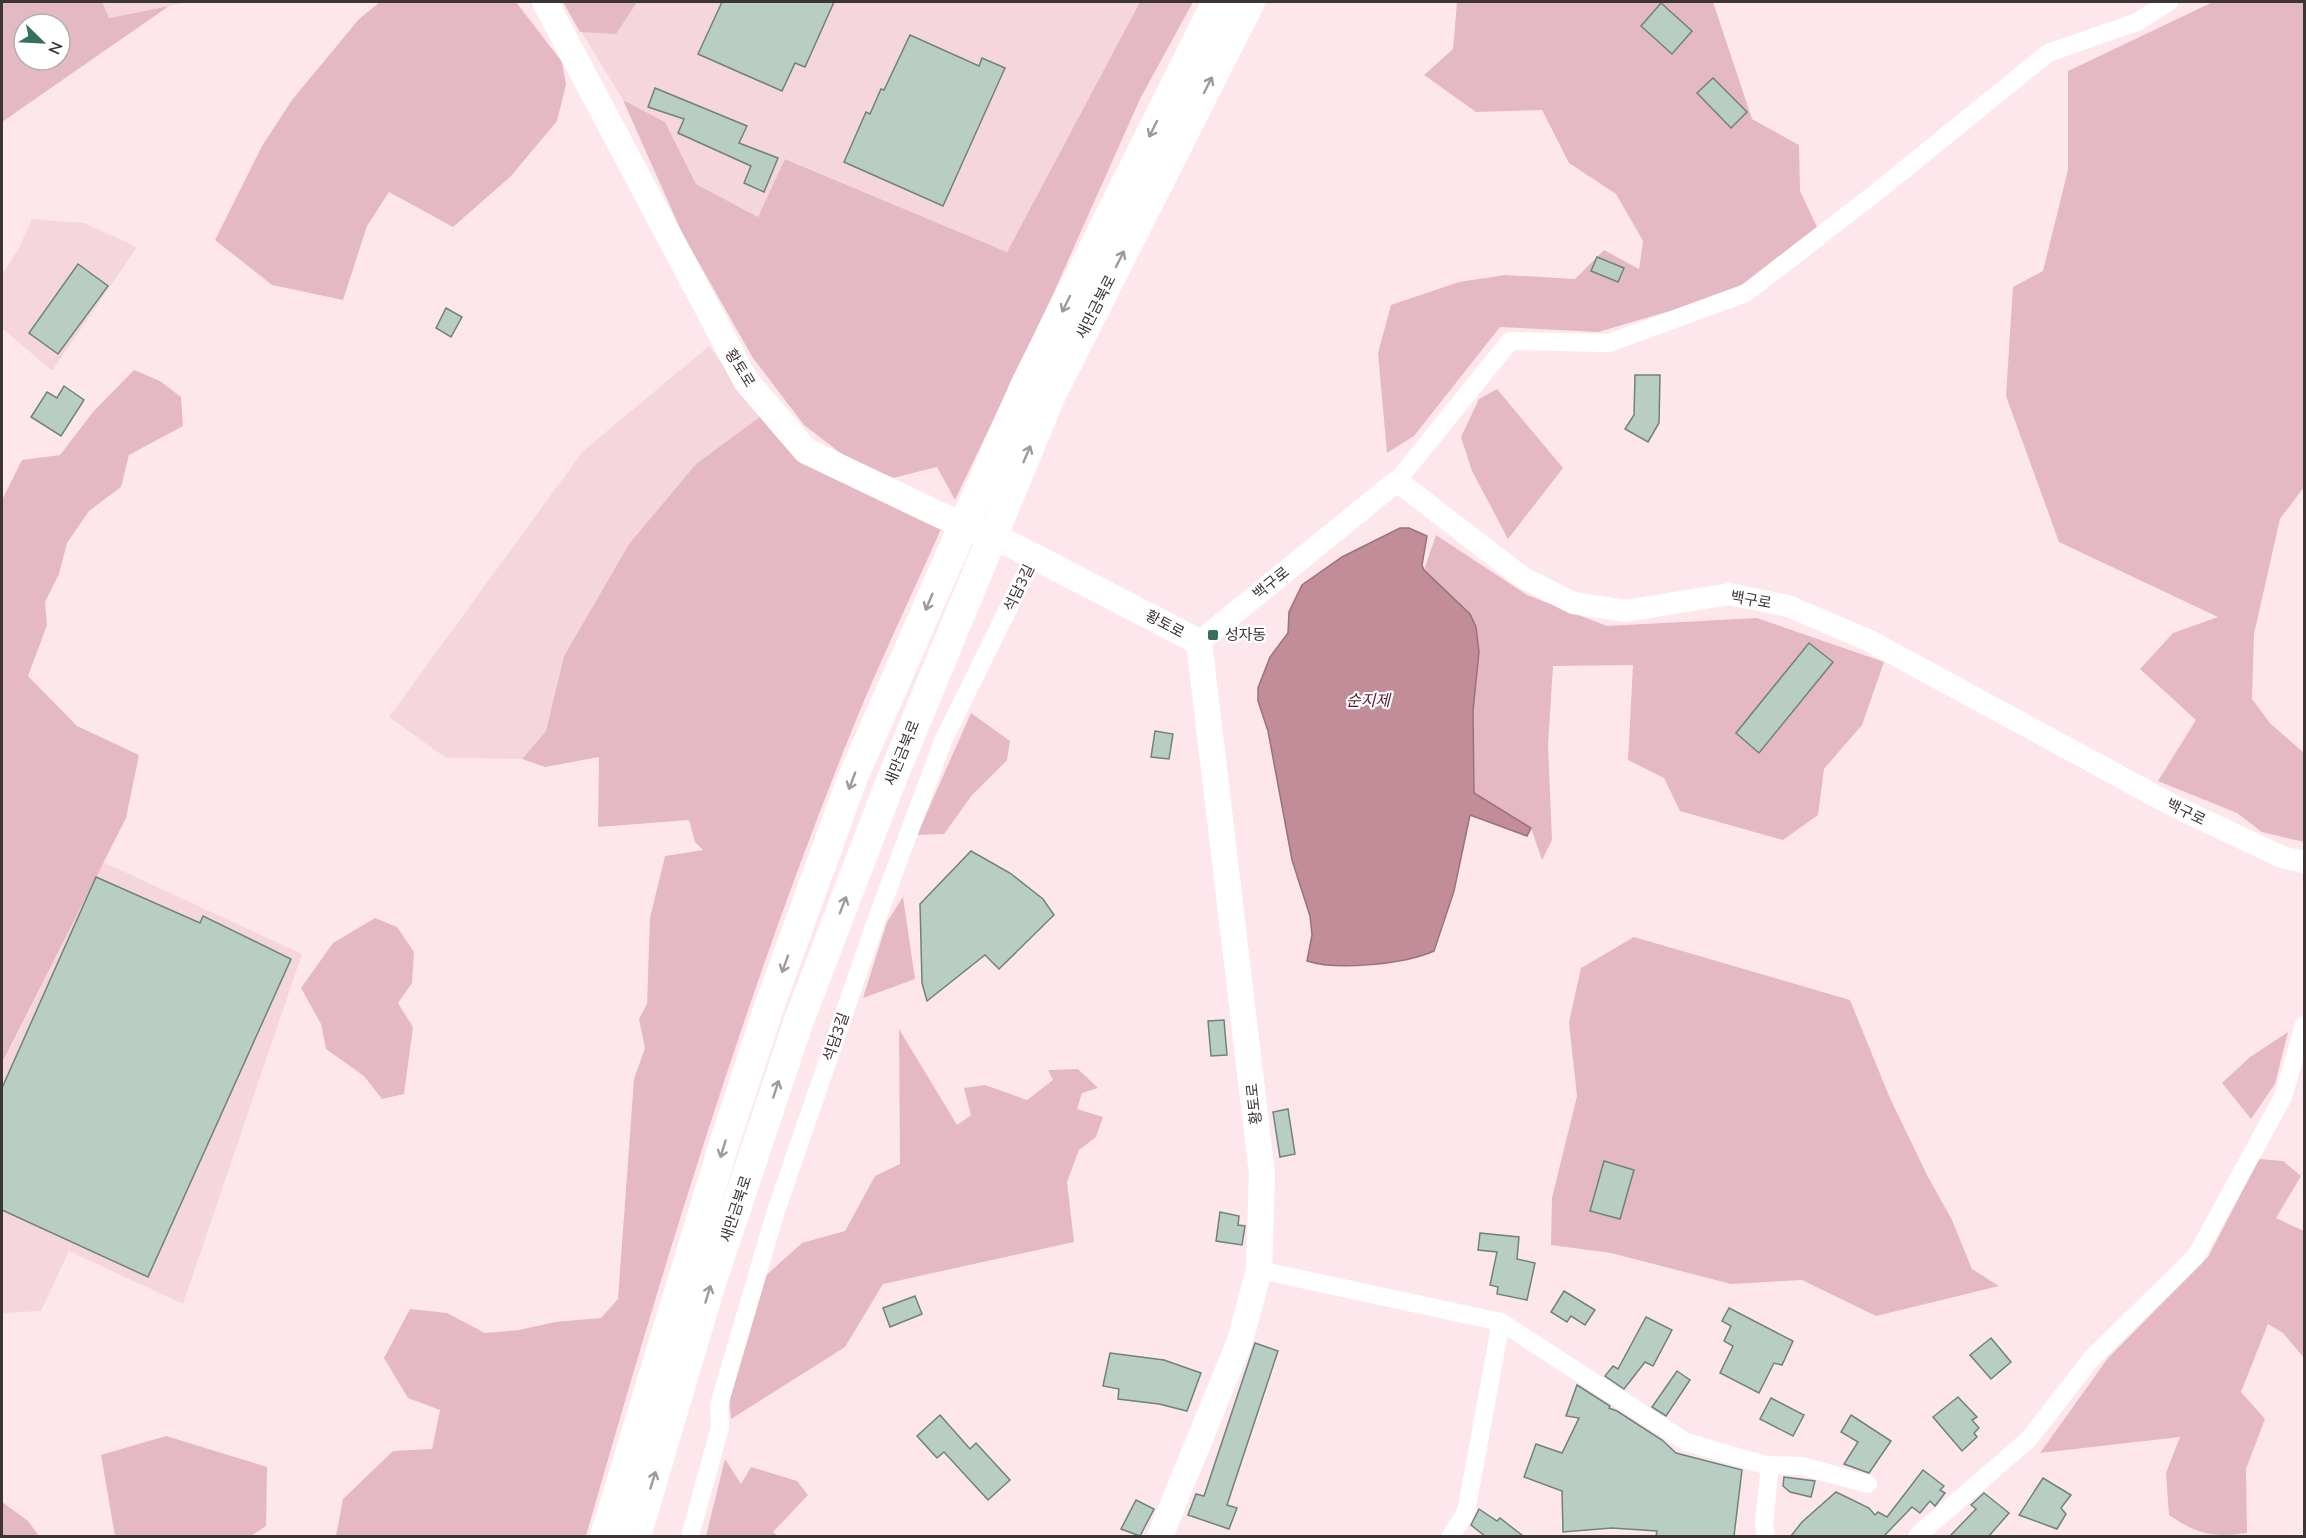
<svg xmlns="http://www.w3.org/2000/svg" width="2306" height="1538" font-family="'Nunito Sans','Noto Sans KR',sans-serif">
<rect width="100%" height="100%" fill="#fee7ec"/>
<g fill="#f5d6dd">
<path d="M 102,2 L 189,2 L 108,18 Z"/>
<path d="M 563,2 L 1140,2 L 1007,252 L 786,159 L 758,217 L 696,184 L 665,122 L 623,100 Z"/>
<path d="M 32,219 L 84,223 L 137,247 L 52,371 L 2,328 L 2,275 L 19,248 Z"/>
<path d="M 709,346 L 761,416 L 696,464 L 629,544 L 564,656 L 546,731 L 522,759 L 446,758 L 389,717 L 583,451 Z"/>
<path d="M 103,862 L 302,954 L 183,1304 L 69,1251 L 41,1311 L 2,1313 L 2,1065 Z"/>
</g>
<g fill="#e5b9c3" fill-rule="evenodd">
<path d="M 2,2 L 102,2 L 109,18 L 169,6 L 2,122 ZM 24,24 L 60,24 L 60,60 L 24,60 Z"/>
<path d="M 380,2 L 516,2 L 562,62 L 566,85 L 557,121 L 511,176 L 453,227 L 389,192 L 367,226 L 343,300 L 272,285 L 215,240 L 262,146 L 292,100 L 359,19 Z"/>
<path d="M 563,2 L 637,2 L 616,34 L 580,32 Z"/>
<path d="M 1140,2 L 1193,2 L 1140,99 L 1054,292 L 955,500 L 937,467 L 893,478 L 847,458 L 804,425 L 753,358 L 683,235 L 623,100 L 665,122 L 696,184 L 758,217 L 785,159 L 1007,252 Z"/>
<path d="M 1457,2 L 1713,2 L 1752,119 L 1799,145 L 1800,191 L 1818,229 L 1753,279 L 1718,297 L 1598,332 L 1500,327 L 1414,436 L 1387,453 L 1378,353 L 1391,305 L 1459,282 L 1505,275 L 1575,279 L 1604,250 L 1639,269 L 1643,241 L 1616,194 L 1569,163 L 1542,110 L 1476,112 L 1424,75 L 1453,49 Z"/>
<path d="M 2213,2 L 2304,2 L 2304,487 L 2280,519 L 2254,634 L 2252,699 L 2270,723 L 2304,753 L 2304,842 L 2262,832 L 2237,813 L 2158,781 L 2196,720 L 2140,669 L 2173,633 L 2218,617 L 2059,542 L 2006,396 L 2013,287 L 2043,271 L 2068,170 L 2068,71 Z"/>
<path d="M 134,370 L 160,381 L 181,397 L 183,426 L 129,455 L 121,487 L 89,511 L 67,543 L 59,574 L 45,602 L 47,625 L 28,676 L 77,726 L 139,755 L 126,818 L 2,1063 L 2,500 L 22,460 L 60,455 L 93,412 Z"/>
<path d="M 1497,389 L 1563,468 L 1508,539 L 1472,471 L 1461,437 L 1479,399 Z"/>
<path d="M 761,416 L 941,529 C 911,597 878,665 850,735 C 745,996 663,1266 586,1536 L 336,1536 L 343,1499 L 393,1451 L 432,1449 L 440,1410 L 408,1398 L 384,1358 L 410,1309 L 447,1313 L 485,1333 L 519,1330 L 555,1322 L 601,1318 L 618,1299 L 634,1079 L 645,1048 L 639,1019 L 647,1004 L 650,918 L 665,856 L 703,850 L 695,842 L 689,820 L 598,827 L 599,757 L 545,767 L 522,759 L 546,731 L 564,656 L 629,544 L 696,464 Z"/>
<path d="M 1436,535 L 1527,595 L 1607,626 L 1757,618 L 1884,662 L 1862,725 L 1824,769 L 1818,815 L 1783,840 L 1680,811 L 1664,778 L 1628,760 L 1633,665 L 1553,666 L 1548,745 L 1552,840 L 1542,860 L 1531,828 L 1474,793 L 1473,711 L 1479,652 L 1424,570 Z"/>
<path d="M 971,713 L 1010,741 L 1007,760 L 972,795 L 944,834 L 917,835 Z"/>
<path d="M 903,897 L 915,979 L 863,998 L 887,922 Z"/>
<path d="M 375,918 L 397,927 L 414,952 L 412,983 L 398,1003 L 413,1027 L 404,1094 L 382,1099 L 364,1076 L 326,1049 L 321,1024 L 301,988 L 333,943 Z"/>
<path d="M 1634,937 L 1850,1000 L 1889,1096 L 1927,1175 L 1952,1220 L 1972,1269 L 1999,1286 L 1876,1316 L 1802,1280 L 1731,1284 L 1611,1253 L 1551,1245 L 1552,1198 L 1577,1096 L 1569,1022 L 1581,968 Z"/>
<path d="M 899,1029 L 957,1125 L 971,1115 L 964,1088 L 985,1085 L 1027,1100 L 1053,1080 L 1048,1070 L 1078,1069 L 1098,1088 L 1082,1093 L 1077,1109 L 1103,1117 L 1096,1137 L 1079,1150 L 1067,1182 L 1074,1242 L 883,1284 L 845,1347 L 731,1419 L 729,1396 L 763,1278 L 802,1243 L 845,1231 L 875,1176 L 900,1164 Z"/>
<path d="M 2288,1032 L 2275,1084 L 2251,1119 L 2222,1083 L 2250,1057 Z"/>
<path d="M 2259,1159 L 2283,1161 L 2301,1176 L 2276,1218 L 2304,1231 L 2304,1358 L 2283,1333 L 2268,1324 L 2241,1392 L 2265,1419 L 2246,1469 L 2247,1533 C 2212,1538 2197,1534 2169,1515 L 2166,1473 L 2180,1437 L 2040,1453 L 2108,1358 L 2208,1257 Z"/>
<path d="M 166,1436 L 267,1467 L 266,1526 L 251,1536 L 115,1536 L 101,1455 Z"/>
<path d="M 725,1459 L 741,1484 L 751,1467 L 797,1481 L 808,1495 L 773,1532 L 778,1536 L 706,1536 Z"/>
<path d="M 2,1502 L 28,1521 L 39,1536 L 2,1536 Z"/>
</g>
<path fill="#c28c99" stroke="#9a727b" stroke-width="1.5" d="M 1400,528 L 1409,528 L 1427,536 L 1422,565 L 1424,570 L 1470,614 L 1476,627 L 1479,652 L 1473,711 L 1474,793 L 1531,828 L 1527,836 L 1470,815 L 1454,891 L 1434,951 C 1405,964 1337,971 1307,961 L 1312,935 L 1310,916 L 1292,860 L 1268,731 L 1258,701 L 1258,688 L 1270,657 L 1288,633 L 1289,612 L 1302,585 L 1342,557 Z"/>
<g fill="#b8cdc3" stroke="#6f837a" stroke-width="1.5">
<path d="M 722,2 L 834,2 L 805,67 L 795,63 L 782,91 L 698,54 Z"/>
<path d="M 1661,3 L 1692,31 L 1672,54 L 1641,26 Z"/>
<path d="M 910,35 L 979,66 L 982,58 L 1005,68 L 943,206 L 844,162 L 866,112 L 870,114 L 881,89 L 884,90 Z"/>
<path d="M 1713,78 L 1747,112 L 1731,128 L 1697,93 Z"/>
<path d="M 655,88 L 747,126 L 739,143 L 778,158 L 764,192 L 744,183 L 751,166 L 678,133 L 684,119 L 648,107 Z"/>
<path d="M 1597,257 L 1624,268 L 1618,282 L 1591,271 Z"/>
<path d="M 78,264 L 108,286 L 58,354 L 29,333 Z"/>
<path d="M 446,308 L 462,317 L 451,337 L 436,328 Z"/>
<path d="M 1635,375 L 1660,375 L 1659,423 L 1648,442 L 1625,429 L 1634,415 Z"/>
<path d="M 64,386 L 84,400 L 61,436 L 31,417 L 47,392 L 57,398 Z"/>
<path d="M 1809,643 L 1833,662 L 1759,753 L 1736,733 Z"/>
<path d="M 1155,731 L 1173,734 L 1169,759 L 1151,757 Z"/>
<path d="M 971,851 L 1010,873 L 1043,899 L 1054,915 L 999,969 L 985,955 L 927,1001 L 922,983 L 920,904 Z"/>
<path d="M 96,877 L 200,923 L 203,916 L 291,959 L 148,1277 L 2,1210 L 2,1088 Z"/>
<path d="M 1224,1020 L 1227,1055 L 1211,1056 L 1208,1021 Z"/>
<path d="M 1288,1109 L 1295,1154 L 1280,1157 L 1273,1112 Z"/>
<path d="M 1604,1161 L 1634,1170 L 1620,1219 L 1590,1211 Z"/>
<path d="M 1220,1212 L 1239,1216 L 1238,1225 L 1245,1226 L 1242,1245 L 1216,1241 Z"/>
<path d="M 1480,1233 L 1519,1237 L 1517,1259 L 1535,1263 L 1527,1300 L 1497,1294 L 1498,1287 L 1490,1285 L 1497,1252 L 1478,1250 Z"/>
<path d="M 1564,1291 L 1595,1310 L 1585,1325 L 1571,1316 L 1567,1322 L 1551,1312 Z"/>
<path d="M 915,1296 L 922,1314 L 890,1327 L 883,1308 Z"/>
<path d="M 1729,1308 L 1793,1341 L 1782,1365 L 1774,1363 L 1759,1393 L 1720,1373 L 1733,1346 L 1724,1341 L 1731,1326 L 1722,1321 Z"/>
<path d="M 1646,1317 L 1672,1330 L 1653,1366 L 1645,1362 L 1624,1389 L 1605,1376 L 1613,1366 L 1618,1369 Z"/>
<path d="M 1991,1338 L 2011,1362 L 1991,1379 L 1970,1355 Z"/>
<path d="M 1255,1343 L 1278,1351 L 1227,1505 L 1237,1508 L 1229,1529 L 1188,1515 L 1196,1494 L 1204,1496 Z"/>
<path d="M 1110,1353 L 1164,1360 L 1201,1373 L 1187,1411 L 1159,1404 L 1118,1399 L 1119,1389 L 1103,1386 Z"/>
<path d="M 1677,1371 L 1690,1380 L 1666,1416 L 1652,1407 Z"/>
<path d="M 1577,1385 L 1610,1406 L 1609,1408 L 1617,1411 L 1662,1440 L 1676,1453 L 1742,1470 L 1734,1536 L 1656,1536 L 1657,1531 L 1612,1528 L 1563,1532 L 1562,1491 L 1524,1477 L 1536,1444 L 1562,1453 L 1579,1418 L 1566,1416 Z"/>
<path d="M 1958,1397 L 1977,1417 L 1972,1420 L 1979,1428 L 1974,1433 L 1977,1437 L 1962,1451 L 1933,1417 Z"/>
<path d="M 1771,1398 L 1804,1415 L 1793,1436 L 1760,1419 Z"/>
<path d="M 940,1415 L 970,1449 L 976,1443 L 1010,1480 L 988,1500 L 944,1452 L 937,1458 L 917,1436 Z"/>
<path d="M 1851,1415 L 1891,1441 L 1869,1473 L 1844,1464 L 1858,1442 L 1841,1432 Z"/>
<path d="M 1923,1470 L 1944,1486 L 1940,1490 L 1945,1493 L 1935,1506 L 1930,1501 L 1920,1513 L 1912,1507 L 1884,1536 L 1791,1536 L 1802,1522 L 1836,1492 L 1869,1508 L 1875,1515 L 1878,1512 L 1887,1517 Z"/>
<path d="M 1784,1477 L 1815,1481 L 1811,1497 L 1790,1492 L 1783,1486 Z"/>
<path d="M 2043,1478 L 2071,1495 L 2061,1508 L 2066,1514 L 2057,1529 L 2019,1515 Z"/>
<path d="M 1984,1493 L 2009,1513 L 1989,1536 L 1950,1536 L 1976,1509 L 1971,1505 Z"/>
<path d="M 1136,1500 L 1154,1509 L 1140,1536 L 1121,1529 Z"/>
<path d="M 1479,1509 L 1497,1521 L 1500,1518 L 1523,1536 L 1485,1536 L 1471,1525 Z"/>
</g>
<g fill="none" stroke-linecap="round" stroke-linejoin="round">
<g stroke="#fff" stroke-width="18">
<path d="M 1397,481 L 1510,341 L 1609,343 L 1746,293 L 1878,191 L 2048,53 L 2137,22 L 2169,2"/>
<path d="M 1259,1270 L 1501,1322 L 1686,1442 L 1765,1465 L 1802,1466 L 1868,1484"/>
<path d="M 690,1536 L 720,1427 L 719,1405 L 776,1211 L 875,924 L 943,741 L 1034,556"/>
<path d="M 1451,1536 L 1466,1512 L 1501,1322"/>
<path d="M 1766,1536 L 1764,1523 L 1770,1466"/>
<path d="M 1917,1536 L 2029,1439 L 2092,1358 L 2196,1256 L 2283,1097 L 2304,1025"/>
</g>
<path stroke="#fff" stroke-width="22" d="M 1199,642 L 1397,481 L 1522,577 L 1573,603 L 1626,611 L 1729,594 L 1788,606 L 1868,640 L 2174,806 L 2282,857 L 2304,862"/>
<path stroke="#fff" stroke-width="26" d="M 545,2 L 746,381 L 806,451 L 942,516 L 1012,545 L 1199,642 L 1262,1174 L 1259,1270 L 1240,1341 L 1160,1536"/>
<g stroke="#fff" stroke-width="30">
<path d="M 605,1536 L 724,1144 L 769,1007 L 853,777 L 1026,384 L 1217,2"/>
<path d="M 636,1536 L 710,1286 L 798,1023 L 889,786 L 1051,395 L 1250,2"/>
</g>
</g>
<defs><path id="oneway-shaft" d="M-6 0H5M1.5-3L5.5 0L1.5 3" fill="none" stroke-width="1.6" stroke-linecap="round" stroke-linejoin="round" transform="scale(1.5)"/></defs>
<g stroke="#9e9a9a">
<use href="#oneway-shaft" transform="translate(1208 85) rotate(-63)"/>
<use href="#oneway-shaft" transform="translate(1153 129) rotate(116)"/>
<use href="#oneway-shaft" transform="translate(1120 259) rotate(-63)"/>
<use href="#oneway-shaft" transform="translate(1066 304) rotate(116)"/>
<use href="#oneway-shaft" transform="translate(1027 454) rotate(-67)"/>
<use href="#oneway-shaft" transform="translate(929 602) rotate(113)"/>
<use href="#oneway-shaft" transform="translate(852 781) rotate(111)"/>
<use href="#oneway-shaft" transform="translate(843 905) rotate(-69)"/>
<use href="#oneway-shaft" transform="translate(785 964) rotate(110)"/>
<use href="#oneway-shaft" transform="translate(776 1089) rotate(-72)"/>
<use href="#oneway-shaft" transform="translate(723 1149) rotate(107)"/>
<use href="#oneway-shaft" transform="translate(708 1294) rotate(-73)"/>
<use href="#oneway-shaft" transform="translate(653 1480) rotate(-73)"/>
</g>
<rect fill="#35715b" stroke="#fff" stroke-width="2" x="1207" y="629" width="12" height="12" rx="3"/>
<g text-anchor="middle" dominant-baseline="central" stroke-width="4.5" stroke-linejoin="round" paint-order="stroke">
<g font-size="15" fill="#3d3436" stroke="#fff">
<text transform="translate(1096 307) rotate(-63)">새만금북로</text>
<text transform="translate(740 368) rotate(58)">황토로</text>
<text transform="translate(1271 583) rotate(-39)">백구로</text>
<text transform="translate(1019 588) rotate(-64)">석담3길</text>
<text transform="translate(1751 600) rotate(10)">백구로</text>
<text transform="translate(1165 624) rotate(28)">황토로</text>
<text transform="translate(902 753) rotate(-68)">새만금북로</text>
<text transform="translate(2186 812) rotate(26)">백구로</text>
<text transform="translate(836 1037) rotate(-71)">석담3길</text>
<text transform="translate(1254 1104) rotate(-96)">황토로</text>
<text transform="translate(736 1209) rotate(-72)">새만금북로</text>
</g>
<g font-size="15" fill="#3d3436" stroke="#fff" text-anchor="start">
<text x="1225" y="635">성자동</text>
</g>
<g font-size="16" font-style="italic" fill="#5a192f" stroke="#fff">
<text x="1368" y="701">순지제</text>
</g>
</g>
<rect width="2306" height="1538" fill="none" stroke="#3d3436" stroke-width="6"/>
<g transform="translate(42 42) rotate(114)"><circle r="28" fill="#ffffff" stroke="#b1aeaf" stroke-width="1.5"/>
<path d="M0-4.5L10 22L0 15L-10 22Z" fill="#35715b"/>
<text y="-9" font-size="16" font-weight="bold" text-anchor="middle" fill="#3d3436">N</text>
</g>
</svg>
